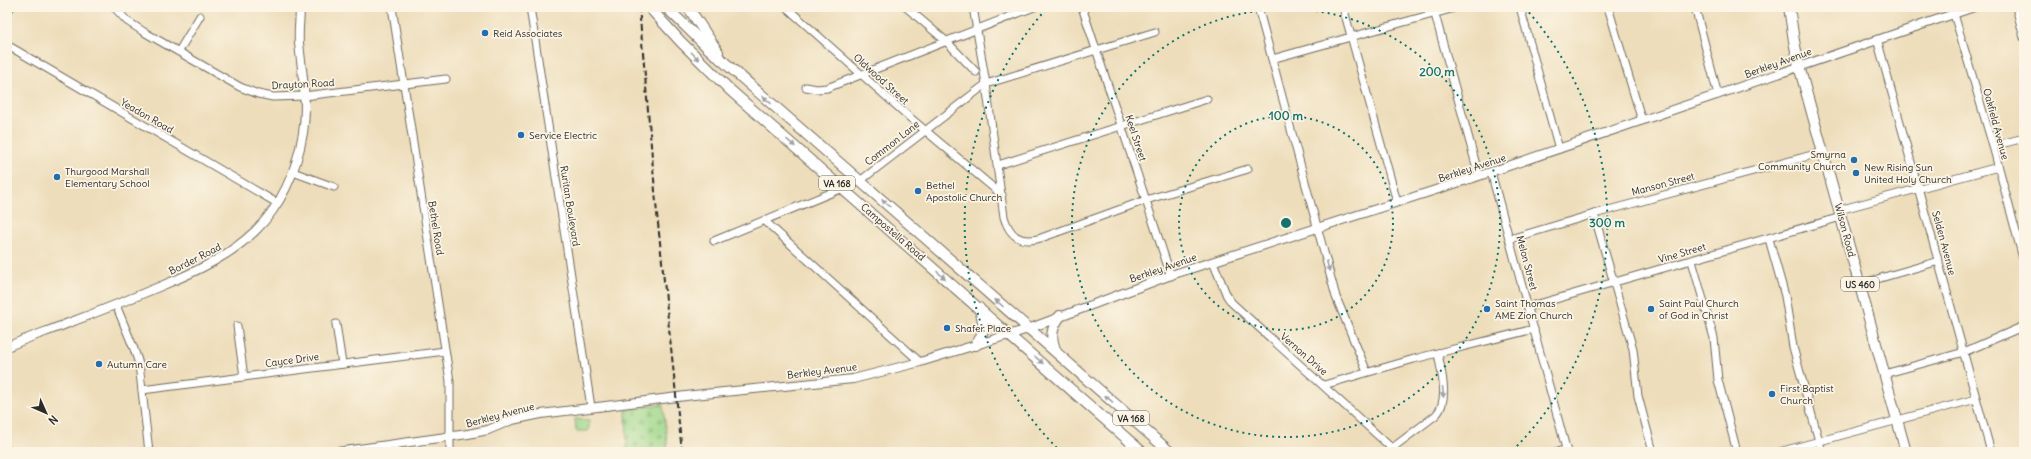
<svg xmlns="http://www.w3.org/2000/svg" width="2031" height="459" font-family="Delius,sans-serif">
<defs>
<pattern id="cemetery-stones" width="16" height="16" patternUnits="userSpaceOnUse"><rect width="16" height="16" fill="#9ed78a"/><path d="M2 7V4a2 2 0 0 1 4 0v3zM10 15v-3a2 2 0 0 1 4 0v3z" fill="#88b977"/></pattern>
<pattern id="park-crowns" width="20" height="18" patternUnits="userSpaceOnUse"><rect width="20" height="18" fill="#9ed78a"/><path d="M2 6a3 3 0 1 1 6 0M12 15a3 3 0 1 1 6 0" fill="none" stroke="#88b977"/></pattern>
</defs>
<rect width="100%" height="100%" fill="#fcf5e5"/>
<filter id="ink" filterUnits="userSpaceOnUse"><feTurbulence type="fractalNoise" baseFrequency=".025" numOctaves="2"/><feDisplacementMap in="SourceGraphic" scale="8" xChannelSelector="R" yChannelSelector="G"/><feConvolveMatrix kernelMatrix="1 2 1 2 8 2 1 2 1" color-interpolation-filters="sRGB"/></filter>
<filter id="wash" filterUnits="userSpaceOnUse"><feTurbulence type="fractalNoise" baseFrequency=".012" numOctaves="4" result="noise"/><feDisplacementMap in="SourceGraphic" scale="16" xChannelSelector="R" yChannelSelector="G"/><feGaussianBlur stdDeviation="0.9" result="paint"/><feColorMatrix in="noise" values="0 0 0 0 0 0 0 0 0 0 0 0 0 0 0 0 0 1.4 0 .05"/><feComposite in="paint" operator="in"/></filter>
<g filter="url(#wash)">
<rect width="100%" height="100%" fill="#edddba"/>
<path fill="url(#cemetery-stones)" stroke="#64815a" d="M 663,404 L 668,452 L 627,452 L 626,410 Z"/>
<path fill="url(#park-crowns)" stroke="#64815a" d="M 575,419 L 590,420 L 588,431 L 576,431 Z"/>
</g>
<g filter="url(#ink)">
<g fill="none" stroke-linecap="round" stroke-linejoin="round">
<g stroke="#6f695d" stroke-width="9">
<g id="minor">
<path d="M 114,7 L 127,21 L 144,32 L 240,87 L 258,94 L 273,97 L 304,96 L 446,79"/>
<path d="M 392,7 L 450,381 L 450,452"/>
<path d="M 530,7 L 591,407"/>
<path d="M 786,7 L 908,116 L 1002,195"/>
<path d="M 906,7 L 947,42 L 976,72"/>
<path d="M 973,7 L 986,84 L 1004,217 C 1010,237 1021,244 1041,238 L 1146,200 L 1248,169"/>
<path d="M 1082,7 L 1171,276"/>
<path d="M 1258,7 L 1336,297 L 1367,372"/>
<path d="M 1343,7 L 1397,202"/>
<path d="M 1433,7 L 1479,176"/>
<path d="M 1520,7 L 1559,149"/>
<path d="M 1608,7 L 1642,121"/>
<path d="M 1695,7 L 1718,95"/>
<path d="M 2016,7 L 2024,38"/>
<path d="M 7,12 L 11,7"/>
<path d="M 1954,14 L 1993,146 L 2024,262"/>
<path d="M 1877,39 L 1991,452"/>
<path d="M 7,45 L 277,203"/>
<path d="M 179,51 L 200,16"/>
<path d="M 1272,59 L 1458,7"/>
<path d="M 806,87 L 817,89 L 827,88 L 1034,7"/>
<path d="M 1993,146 L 2024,138"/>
<path d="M 998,165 L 1207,99"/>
<path d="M 293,172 L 334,187"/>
<path d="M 1491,172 L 1567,452"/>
<path d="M 1839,210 L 1998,167"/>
<path d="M 1594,214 L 1633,349 L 1638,396 L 1653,452"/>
<path d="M 765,221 L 920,362"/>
<path d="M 1510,239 L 1594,214 L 1823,152"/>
<path d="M 1769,239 L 1785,296 L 1793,347 L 1822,452"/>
<path d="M 714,241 L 860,181 L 986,84 L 1155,32"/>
<path d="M 1692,261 L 1714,338 L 1718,380 L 1737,452"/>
<path d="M 1213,262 L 1227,296 L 1232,303 L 1396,452"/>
<path d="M 1860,284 L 1939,261"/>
<path d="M 116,305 L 134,349 L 139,364 L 149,452"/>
<path d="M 1528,307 L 1841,217"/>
<path d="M 336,324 L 342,364"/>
<path d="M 237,326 L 244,377"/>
<path d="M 1884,374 L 1964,352 L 2024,326"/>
<path d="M 1324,385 L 1414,359 L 1534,329"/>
<path d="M 142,390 L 445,351"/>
<path d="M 7,449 L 9,452"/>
<path d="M 1387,452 L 1436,415 C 1450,400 1441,372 1438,353"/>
<path d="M 1557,452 L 1566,450"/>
<path d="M 1779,452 L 1976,399"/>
</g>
</g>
<g stroke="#6f695d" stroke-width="10">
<g id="tertiary">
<path d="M 7,347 C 26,338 46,332 66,324 C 98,312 130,299 161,286 C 238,255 288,221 303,133 C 308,103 302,73 299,43 C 298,31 300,19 300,7"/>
<path d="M 337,452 L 468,434 L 488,430 L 512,420 L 541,414 L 694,395 L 853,379 L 920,362 L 1028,329 L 1171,275 L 1479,176 L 1974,7"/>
</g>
</g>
<g stroke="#6f695d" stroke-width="12">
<g id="primary">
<path d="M 649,7 L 681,42 L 730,90 L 1142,452"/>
<path d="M 666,7 L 708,48 L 1170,452"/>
<path d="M 688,7 L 718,52"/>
<path d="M 1789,7 L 1794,41 L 1799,66 L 1906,452"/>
<path d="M 976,345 C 985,333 985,322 979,308"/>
<path d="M 1056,351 C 1050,338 1051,329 1060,316"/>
</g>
</g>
<use href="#minor" stroke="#fff" stroke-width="7"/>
<use href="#tertiary" stroke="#fff" stroke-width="8"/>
<use href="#primary" stroke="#fff" stroke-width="10"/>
<path stroke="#2b2b2b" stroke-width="2" stroke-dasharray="6 3" stroke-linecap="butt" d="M 639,7 L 657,214 L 682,452"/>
</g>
<defs><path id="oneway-solid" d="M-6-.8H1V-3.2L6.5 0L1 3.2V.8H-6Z"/></defs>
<g fill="#a0a0a0">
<use href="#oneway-solid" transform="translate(695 56) rotate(46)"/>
<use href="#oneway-solid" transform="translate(767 100) rotate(-139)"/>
<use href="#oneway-solid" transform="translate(791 143) rotate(41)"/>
<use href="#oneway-solid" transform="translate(886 203) rotate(-139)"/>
<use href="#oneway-solid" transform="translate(1328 266) rotate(75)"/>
<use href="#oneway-solid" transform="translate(941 275) rotate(41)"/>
<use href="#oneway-solid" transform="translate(999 303) rotate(-139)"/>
<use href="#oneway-solid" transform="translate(1039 360) rotate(41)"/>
<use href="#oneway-solid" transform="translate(1443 392) rotate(85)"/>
<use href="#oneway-solid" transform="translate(1109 399) rotate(-139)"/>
</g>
</g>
<g fill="none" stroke="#0f766e" stroke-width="2" stroke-dasharray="2 4">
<circle cx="1286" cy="223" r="107"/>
<circle cx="1286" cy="223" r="214"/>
<path d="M1061 452A321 321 0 0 1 1047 8M1525 8A321 321 0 0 1 1511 452"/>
</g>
<g fill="#1f6fb2" stroke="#fcf5e5" stroke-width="1.5">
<circle cx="485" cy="33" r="4"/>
<circle cx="521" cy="135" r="4"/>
<circle cx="1854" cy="160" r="4"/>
<circle cx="1856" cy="173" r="4"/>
<circle cx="57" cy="177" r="4"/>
<circle cx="918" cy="191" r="4"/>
<circle cx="1487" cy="309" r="4"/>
<circle cx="1651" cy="309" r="4"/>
<circle cx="947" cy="328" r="4"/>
<circle cx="99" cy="364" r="4"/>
<circle cx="1772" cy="394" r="4"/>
</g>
<g text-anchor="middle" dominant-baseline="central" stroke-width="3.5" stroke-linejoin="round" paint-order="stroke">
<g fill="#fcf5e5" stroke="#6a6863" stroke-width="1">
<rect x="819" y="176" width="36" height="14" rx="3"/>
<rect x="1841" y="277" width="38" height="14" rx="3"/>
<rect x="1113" y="411" width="36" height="14" rx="3"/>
</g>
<g font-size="9" font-weight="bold" fill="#2b2b2b">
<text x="837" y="183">VA 168</text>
<text x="1860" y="284">US 460</text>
<text x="1131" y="418">VA 168</text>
</g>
<g font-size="10" fill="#2b2b2b" stroke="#fcf5e5" text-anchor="start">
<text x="493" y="33">Reid Associates</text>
<text x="529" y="135">Service Electric</text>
<text x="1846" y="154" text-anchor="end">Smyrna<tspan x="1846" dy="12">Community Church</tspan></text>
<text x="1864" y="167">New Rising Sun<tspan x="1864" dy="12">United Holy Church</tspan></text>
<text x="65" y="171">Thurgood Marshall<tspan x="65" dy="12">Elementary School</tspan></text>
<text x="926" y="185">Bethel<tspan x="926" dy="12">Apostolic Church</tspan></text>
<text x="1495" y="303">Saint Thomas<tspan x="1495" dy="12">AME Zion Church</tspan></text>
<text x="1659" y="303">Saint Paul Church<tspan x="1659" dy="12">of God in Christ</tspan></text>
<text x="955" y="328">Shafer Place</text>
<text x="107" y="364">Autumn Care</text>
<text x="1780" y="388">First Baptist<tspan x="1780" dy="12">Church</tspan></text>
</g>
<g font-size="10" fill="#2b2b2b" stroke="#fcf5e5">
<text transform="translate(1778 63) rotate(-20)">Berkley Avenue</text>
<text transform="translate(881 79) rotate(42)">Oldwood Street</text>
<text transform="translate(303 84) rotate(-3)">Drayton Road</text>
<text transform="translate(147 116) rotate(30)">Yeadon Road</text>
<text transform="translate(1996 124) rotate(75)">Oakfield Avenue</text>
<text transform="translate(1136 138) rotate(72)">Keel Street</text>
<text transform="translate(892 143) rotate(-38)">Common Lane</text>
<text transform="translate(1472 168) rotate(-18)">Berkley Avenue</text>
<text transform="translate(1663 184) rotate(-15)">Manson Street</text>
<text transform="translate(570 206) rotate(81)">Ruritan Boulevard</text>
<text transform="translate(436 228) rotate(81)">Bethel Road</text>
<text transform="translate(1845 230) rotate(75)">Wilson Road</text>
<text transform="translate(893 232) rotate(41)">Campostella Road</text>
<text transform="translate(1944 243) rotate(75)">Selden Avenue</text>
<text transform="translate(1682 253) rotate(-16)">Vine Street</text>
<text transform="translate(195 259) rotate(-27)">Border Road</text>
<text transform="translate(1527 263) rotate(75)">Melon Street</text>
<text transform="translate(1163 268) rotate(-19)">Berkley Avenue</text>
<text transform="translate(1304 354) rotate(41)">Vernon Drive</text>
<text transform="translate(292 360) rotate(-8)">Cayce Drive</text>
<text transform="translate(822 371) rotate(-7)">Berkley Avenue</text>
<text transform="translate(500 415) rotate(-15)">Berkley Avenue</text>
</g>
</g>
<circle cx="1286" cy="223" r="6" fill="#0f766e" stroke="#fcf5e5" stroke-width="2"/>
<g font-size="12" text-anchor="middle" font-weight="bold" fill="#0f766e" stroke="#fcf5e5" stroke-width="3.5" stroke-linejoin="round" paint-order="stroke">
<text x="1437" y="76">200 m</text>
<text x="1286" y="120">100 m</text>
<text x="1607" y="227">300 m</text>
</g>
<rect width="2031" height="459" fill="none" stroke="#fcf5e5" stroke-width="24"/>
<g transform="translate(46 413) rotate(135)" stroke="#fcf5e5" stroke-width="3" paint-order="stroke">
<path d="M0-3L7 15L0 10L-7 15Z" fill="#2b2b2b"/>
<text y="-6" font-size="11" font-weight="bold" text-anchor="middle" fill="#2b2b2b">N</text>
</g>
</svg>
